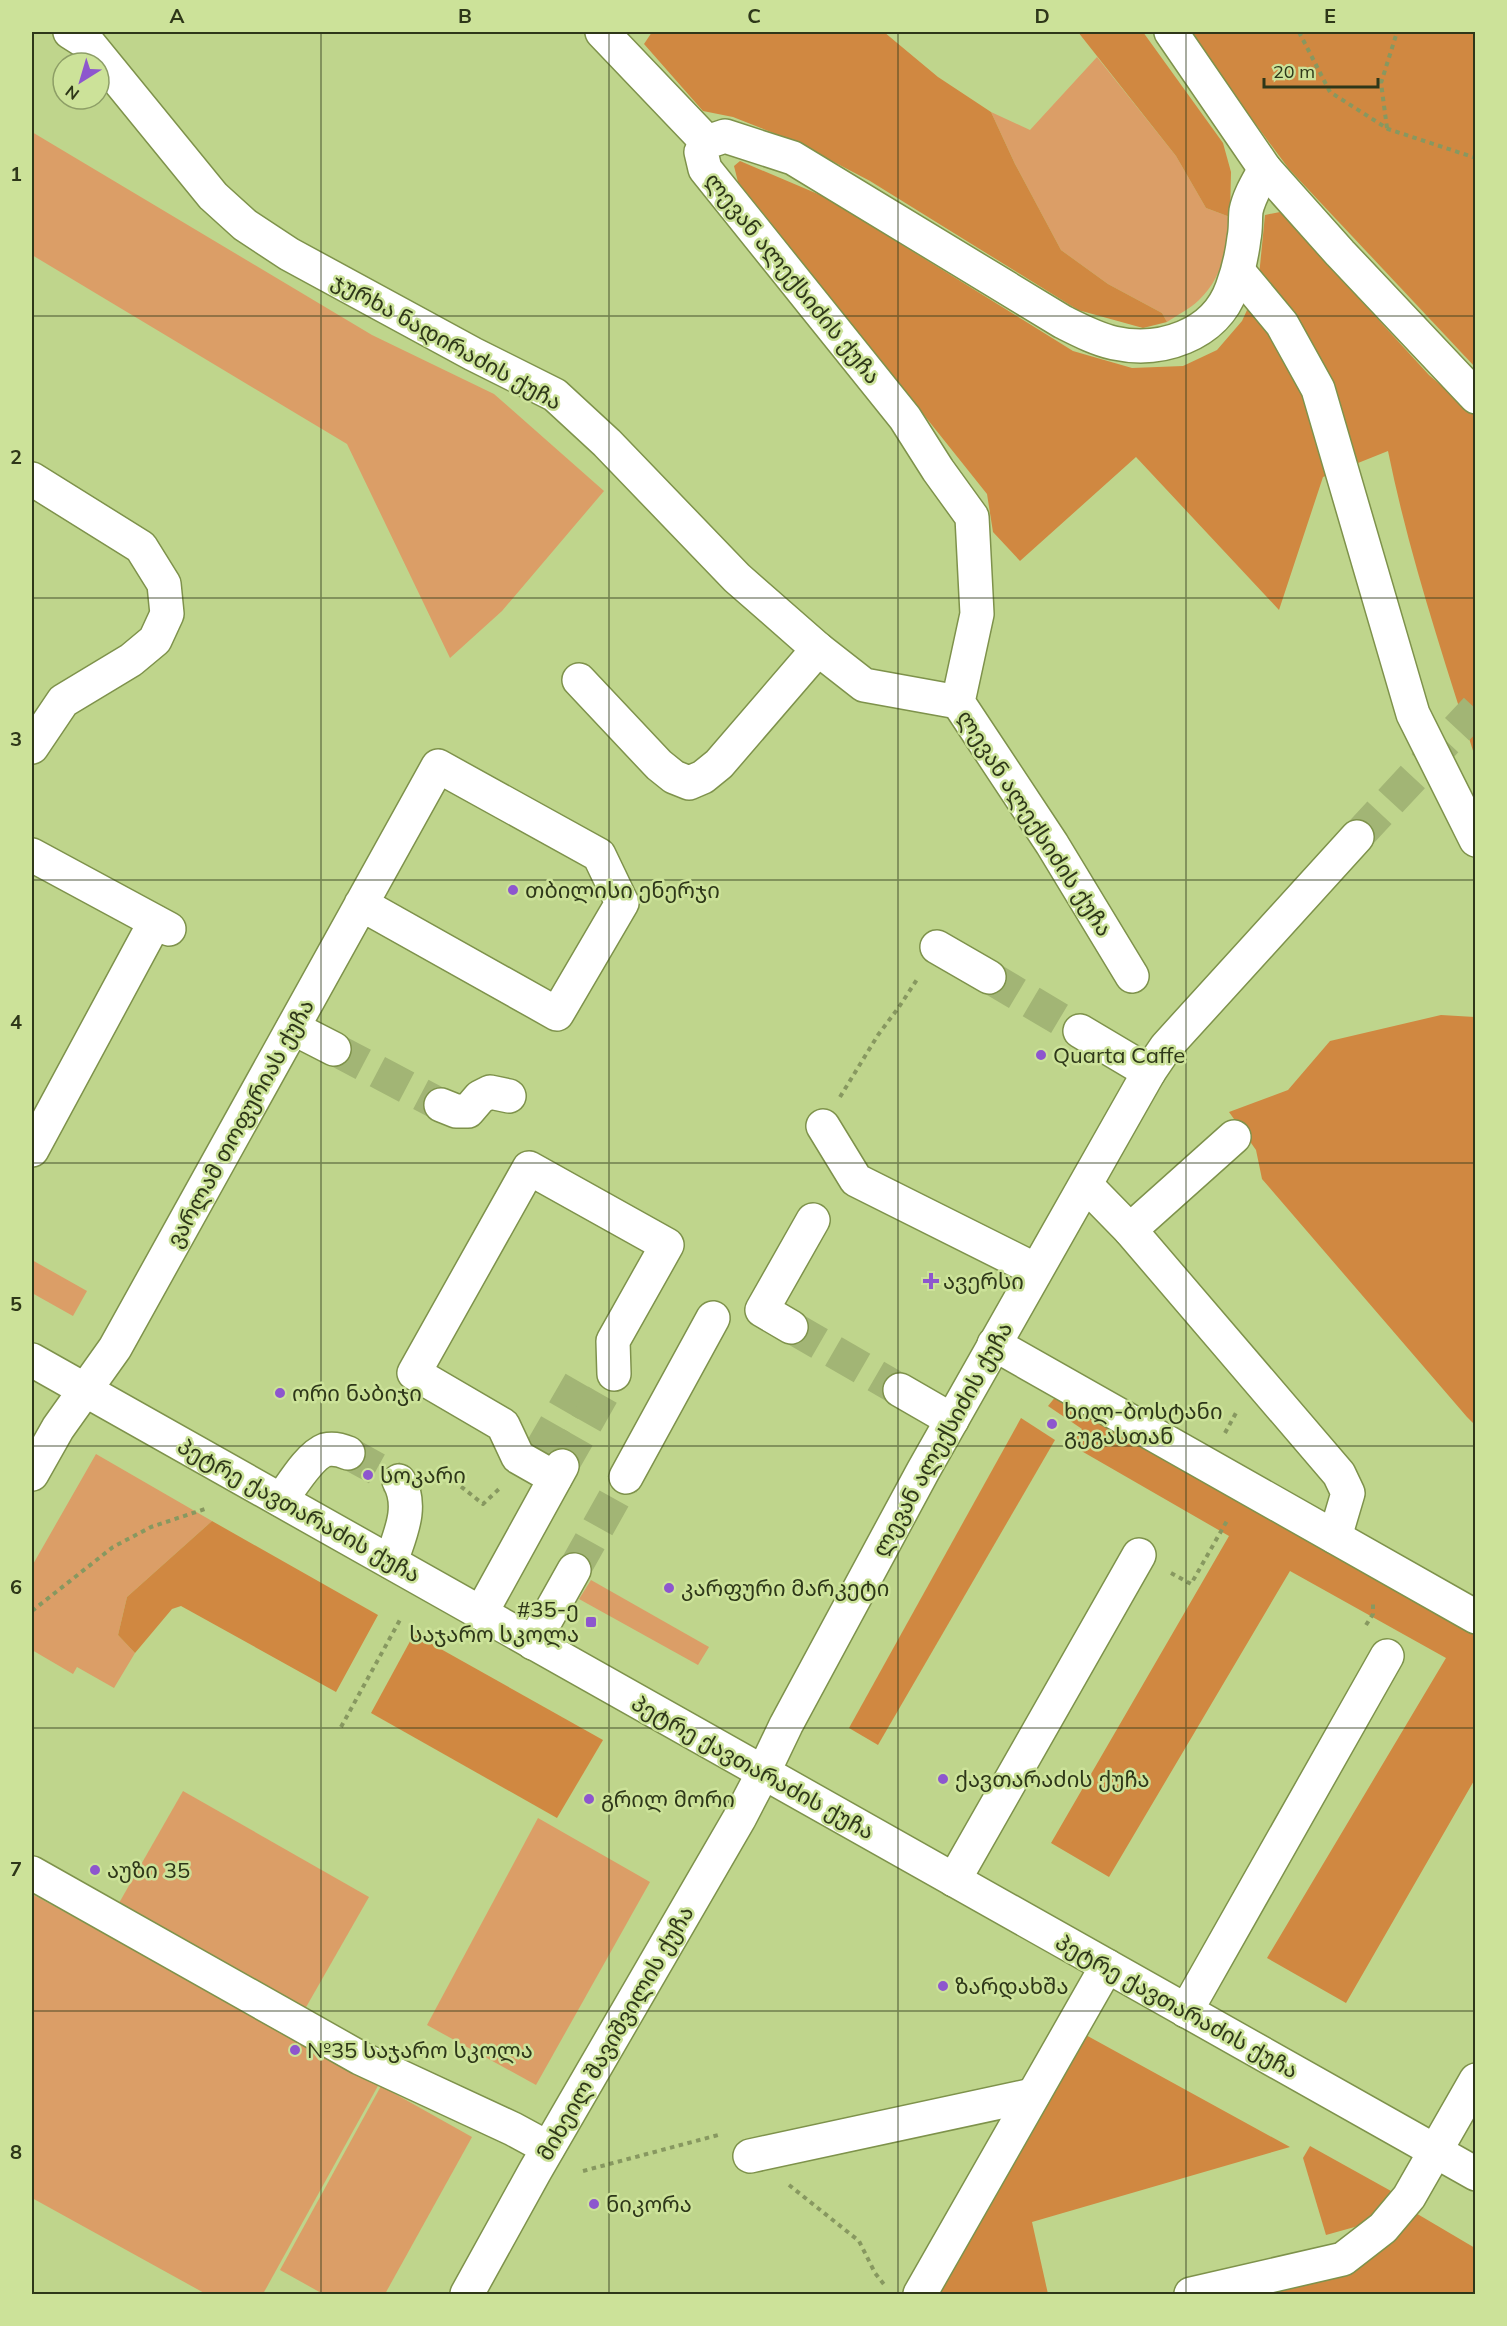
<svg xmlns="http://www.w3.org/2000/svg" width="1507" height="2326" font-family="Mulish,'Noto Sans Georgian',sans-serif">
<rect width="100%" height="100%" fill="#bfd58c"/>
<g fill="#db9e67">
<path d="M 1097,57 L 1176,156 L 1206,208 L 1230,217 C 1227,248 1223,277 1199,300 C 1190,309 1177,315 1167,322 L 1162,313 L 1108,284 L 1061,250 L 1015,164 L 991,112 L 1030,130 Z"/>
<path d="M 32,132 L 372,335 L 494,394 L 604,491 L 502,611 L 450,658 L 347,444 L 32,255 Z"/>
<path d="M 32,1260 L 87,1291 L 73,1316 L 32,1293 Z"/>
<path d="M 96,1454 L 212,1521 L 127,1597 L 118,1635 L 135,1653 L 114,1688 L 77,1667 L 73,1674 L 32,1650 L 32,1566 Z"/>
<path d="M 591,1580 L 709,1647 L 698,1665 L 579,1599 Z"/>
<path d="M 183,1791 L 369,1897 L 305,2009 L 119,1903 Z"/>
<path d="M 538,1818 L 650,1882 L 536,2085 L 427,2025 Z"/>
<path d="M 32,1894 L 379,2084 L 263,2294 L 206,2294 L 32,2198 Z"/>
<path d="M 381,2086 L 472,2137 L 385,2294 L 323,2294 L 280,2270 Z"/>
</g>
<g fill="#d08841">
<path d="M 652,32 L 884,32 L 938,77 L 991,112 L 1015,164 L 1061,250 L 1108,284 L 1162,313 L 1167,322 L 1143,328 L 1078,310 L 870,181 L 796,142 L 733,117 L 703,111 L 644,44 Z"/>
<path d="M 1078,32 L 1143,32 L 1223,143 L 1231,172 L 1230,217 L 1206,208 L 1176,156 Z"/>
<path d="M 1187,32 L 1475,32 L 1475,367 L 1289,169 Z"/>
<path d="M 740,161 L 825,197 L 1073,351 L 1132,368 L 1183,366 L 1217,350 L 1242,321 L 1258,286 L 1265,215 L 1280,212 L 1429,375 L 1475,414 L 1475,757 C 1443,656 1409,555 1388,451 L 1323,477 L 1279,610 L 1136,457 L 1020,561 L 993,532 L 987,494 L 738,182 L 734,166 Z"/>
<path d="M 1441,1015 L 1475,1017 L 1475,1425 L 1467,1417 L 1262,1179 L 1256,1150 L 1229,1112 L 1288,1090 L 1330,1041 Z"/>
<path d="M 1061,1390 L 1475,1624 L 1475,1779 L 1346,2003 L 1267,1958 L 1446,1658 L 1290,1571 L 1109,1877 L 1051,1843 L 1229,1536 L 1071,1445 L 1082,1429 L 1048,1406 Z"/>
<path d="M 1021,1418 L 1055,1440 L 878,1745 L 849,1728 Z"/>
<path d="M 212,1521 L 378,1615 L 336,1692 L 181,1606 L 172,1609 L 135,1653 L 118,1635 L 127,1597 Z"/>
<path d="M 414,1634 L 603,1740 L 557,1818 L 371,1713 Z"/>
<path d="M 1084,2034 L 1290,2147 L 1032,2222 L 1048,2294 L 937,2294 Z"/>
<path d="M 1310,2146 L 1400,2196 L 1376,2221 L 1326,2235 L 1303,2158 Z"/>
<path d="M 1414,2212 L 1475,2248 L 1475,2294 L 1257,2294 Z"/>
</g>
<g fill="none" stroke-linecap="round" stroke-linejoin="round">
<g stroke="#a2b575" stroke-width="33" stroke-dasharray="33 16" stroke-linecap="butt">
<path d="M 989,977 L 1080,1031"/>
<path d="M 334,1049 L 441,1105"/>
<path d="M 791,1327 L 900,1390"/>
<path d="M 348,1453 L 399,1481"/>
<path d="M 539,1453 L 581,1380"/>
<path d="M 562,1466 L 614,1374"/>
<path d="M 574,1570 L 626,1477"/>
</g>
<path stroke="#a2b575" stroke-width="33" stroke-dasharray="33 16" stroke-linecap="butt" d="M 1357,837 L 1476,709"/>
<g stroke="#7e924b" stroke-width="36">
<g id="minor">
<path d="M 70,32 L 89,44 L 213,196 L 245,225 L 289,254 L 473,354 L 555,395 L 607,443 L 737,578 L 818,649 L 864,685 L 958,702"/>
<path d="M 602,32 L 707,142"/>
<path d="M 1171,32 L 1265,169 L 1340,253 L 1476,397"/>
<path d="M 1238,271 L 1282,324 L 1318,389 L 1413,714 L 1476,840"/>
<path d="M 32,479 L 141,547 L 164,584 L 167,614 L 155,640 L 131,660 L 63,701 L 32,747"/>
<path d="M 579,680 L 659,765 L 674,777 L 689,783 L 703,777 L 719,764 L 818,649"/>
<path d="M 32,855 L 169,929"/>
<path d="M 937,947 L 989,977"/>
<path d="M 1132,976 L 1052,844 L 958,702 L 977,614 L 972,517 L 938,470 L 905,418 L 705,169 L 701,152 L 707,142 L 725,136 L 793,158 L 1063,322 C 1079,330 1096,339 1114,343 C 1160,353 1215,336 1232,288 C 1238,272 1242,255 1244,238 C 1246,229 1245,220 1246,211 C 1249,196 1258,182 1265,169"/>
<path d="M 293,1028 L 334,1049"/>
<path d="M 1080,1031 L 1149,1072"/>
<path d="M 441,1105 L 456,1111 L 468,1111 L 480,1097 L 490,1092 L 509,1096"/>
<path d="M 823,1126 L 856,1180 L 1036,1270"/>
<path d="M 32,1150 L 155,922"/>
<path d="M 1086,1185 L 1130,1230 L 1339,1474 L 1348,1493 L 1335,1537"/>
<path d="M 1130,1230 L 1234,1137"/>
<path d="M 791,1327 L 762,1310 L 813,1220"/>
<path d="M 994,1344 L 1476,1617"/>
<path d="M 900,1390 L 952,1420"/>
<path d="M 32,1474 L 58,1428 L 115,1348 L 438,766 L 599,855 L 622,903 L 557,1014 L 361,904"/>
<path d="M 626,1477 L 713,1318"/>
<path d="M 555,1478 L 518,1457 L 503,1425 L 414,1373 L 529,1168 L 667,1245 L 613,1341 L 614,1374"/>
<path d="M 281,1500 C 291,1487 309,1456 325,1450 C 333,1448 341,1450 348,1453"/>
<path d="M 391,1562 C 399,1536 414,1508 399,1481"/>
<path d="M 481,1613 L 562,1466"/>
<path d="M 533,1643 L 574,1570"/>
<path d="M 32,1873 L 360,2058 L 513,2129 L 548,2148"/>
<path d="M 954,1880 L 1139,1555"/>
<path d="M 1186,2011 L 1387,1656"/>
<path d="M 750,2156 L 1033,2095"/>
<path d="M 467,2294 L 535,2171 L 739,1819 L 763,1773"/>
<path d="M 920,2294 L 1107,1966"/>
<path d="M 1191,2294 L 1343,2259 L 1383,2228 L 1409,2197 L 1476,2080"/>
</g>
</g>
<g stroke="#7e924b" stroke-width="36">
<g id="major">
<path d="M 32,1360 L 1476,2174"/>
<path d="M 763,1773 L 786,1725 L 923,1471 L 1149,1072 L 1166,1047 L 1357,837"/>
</g>
</g>
<g stroke="#879860" stroke-width="4" stroke-dasharray="4.5 4.5" stroke-linecap="butt">
<path d="M 1299,32 L 1330,92 L 1388,129 L 1476,158"/>
<path d="M 1387,128 L 1381,83 L 1397,32"/>
<path d="M 840,1097 L 878,1035 L 899,1007 L 918,978"/>
<path d="M 1225,1433 L 1237,1411"/>
<path d="M 454,1481 L 483,1504 L 499,1489"/>
<path d="M 1171,1573 L 1191,1584 L 1228,1519"/>
<path d="M 32,1611 L 113,1547 L 151,1527 L 205,1509"/>
<path d="M 1366,1625 L 1373,1614 L 1373,1601"/>
<path d="M 341,1727 L 401,1618"/>
<path d="M 583,2171 L 722,2134"/>
<path d="M 789,2185 L 859,2241 L 875,2273 L 886,2287"/>
</g>
<use href="#minor" stroke="#fff" stroke-width="33"/>
<use href="#major" stroke="#fff" stroke-width="33"/>
</g>
<path fill="none" stroke="#2e3719" stroke-width="1.5" stroke-opacity="0.55" d="M 321,32 L 321,2294M 609,32 L 609,2294M 898,32 L 898,2294M 1186,32 L 1186,2294M 32,316 L 1476,316M 32,598 L 1476,598M 32,880 L 1476,880M 32,1163 L 1476,1163M 32,1446 L 1476,1446M 32,1728 L 1476,1728M 32,2011 L 1476,2011"/>
<g fill="#8d56ce" stroke="#cce299" stroke-width="2">
<circle cx="513" cy="890" r="6"/>
<circle cx="1041" cy="1055" r="6"/>
<path d="M928 1272h6v6h6v6h-6v6h-6v-6h-6v-6h6z"/>
<circle cx="280" cy="1393" r="6"/>
<circle cx="1052" cy="1424" r="6"/>
<circle cx="368" cy="1475" r="6"/>
<circle cx="669" cy="1588" r="6"/>
<rect x="585" y="1616" width="12" height="12" rx="3"/>
<circle cx="943" cy="1779" r="6"/>
<circle cx="589" cy="1799" r="6"/>
<circle cx="95" cy="1870" r="6"/>
<circle cx="943" cy="1986" r="6"/>
<circle cx="295" cy="2050" r="6"/>
<circle cx="594" cy="2204" r="6"/>
</g>
<g text-anchor="middle" dominant-baseline="central" stroke-width="5" stroke-linejoin="round" paint-order="stroke">
<g font-size="22" fill="#2e3719" stroke="#cce299">
<text transform="translate(793 278) rotate(51)">ლევან ალექსიძის ქუჩა</text>
<text transform="translate(447 341) rotate(29)">ჯურხა ნადირაძის ქუჩა</text>
<text transform="translate(1035 823) rotate(57)">ლევან ალექსიძის ქუჩა</text>
<text transform="translate(240 1123) rotate(-61)">ვარლამ თოფურიას ქუჩა</text>
<text transform="translate(942 1439) rotate(-61)">ლევან ალექსიძის ქუჩა</text>
<text transform="translate(299 1510) rotate(29)">პეტრე ქავთარაძის ქუჩა</text>
<text transform="translate(753 1767) rotate(29)">პეტრე ქავთარაძის ქუჩა</text>
<text transform="translate(1177 2006) rotate(29)">პეტრე ქავთარაძის ქუჩა</text>
<text transform="translate(615 2033) rotate(-60)">მიხეილ შავიშვილის ქუჩა</text>
</g>
<g font-size="22" fill="#2e3719" stroke="#cce299" text-anchor="start">
<text x="525" y="890">თბილისი ენერჯი</text>
<text x="1053" y="1055">Quarta Caffe</text>
<text x="943" y="1281">ავერსი</text>
<text x="292" y="1393">ორი ნაბიჯი</text>
<text x="1064" y="1411">ხილ-ბოსტანი<tspan x="1064" dy="25">გუგასთან</tspan></text>
<text x="380" y="1475">სოკარი</text>
<text x="681" y="1588">კარფური მარკეტი</text>
<text x="579" y="1609" text-anchor="end">#35-ე<tspan x="579" dy="25">საჯარო სკოლა</tspan></text>
<text x="955" y="1779">ქავთარაძის ქუჩა</text>
<text x="601" y="1799">გრილ მორი</text>
<text x="107" y="1870">აუზი 35</text>
<text x="955" y="1986">ზარდახშა</text>
<text x="307" y="2050">№35 საჯარო სკოლა</text>
<text x="606" y="2204">ნიკორა</text>
</g>
</g>
<rect width="1507" height="2326" fill="none" stroke="#cce299" stroke-width="66"/>
<g transform="translate(81 81) rotate(217)"><circle r="28" fill="#cce299" stroke="#8d9e66" stroke-width="1.5"/>
<path d="M0-4.5L10 22L0 15L-10 22Z" fill="#8d56ce"/>
<text y="-9" font-size="16" font-weight="bold" text-anchor="middle" fill="#2e3719">N</text>
</g>
<path d="M1264 78v9h114v-9" fill="none" stroke="#2e3719" stroke-width="3"/>
<text x="1273" y="78" font-size="18" fill="#2e3719" stroke="#cce299" stroke-width="4.5" paint-order="stroke">20 m</text>
<rect x="33" y="33" width="1441" height="2260" fill="none" stroke="#2e3719" stroke-width="2"/>
<g font-size="20" text-anchor="middle" font-weight="bold" fill="#2e3719">
<text x="177" y="23">A</text>
<text x="465" y="23">B</text>
<text x="754" y="23">C</text>
<text x="1042" y="23">D</text>
<text x="1330" y="23">E</text>
<text x="16" y="181">1</text>
<text x="16" y="464">2</text>
<text x="16" y="746">3</text>
<text x="16" y="1029">4</text>
<text x="16" y="1311">5</text>
<text x="16" y="1594">6</text>
<text x="16" y="1876">7</text>
<text x="16" y="2159">8</text>
</g>
</svg>
